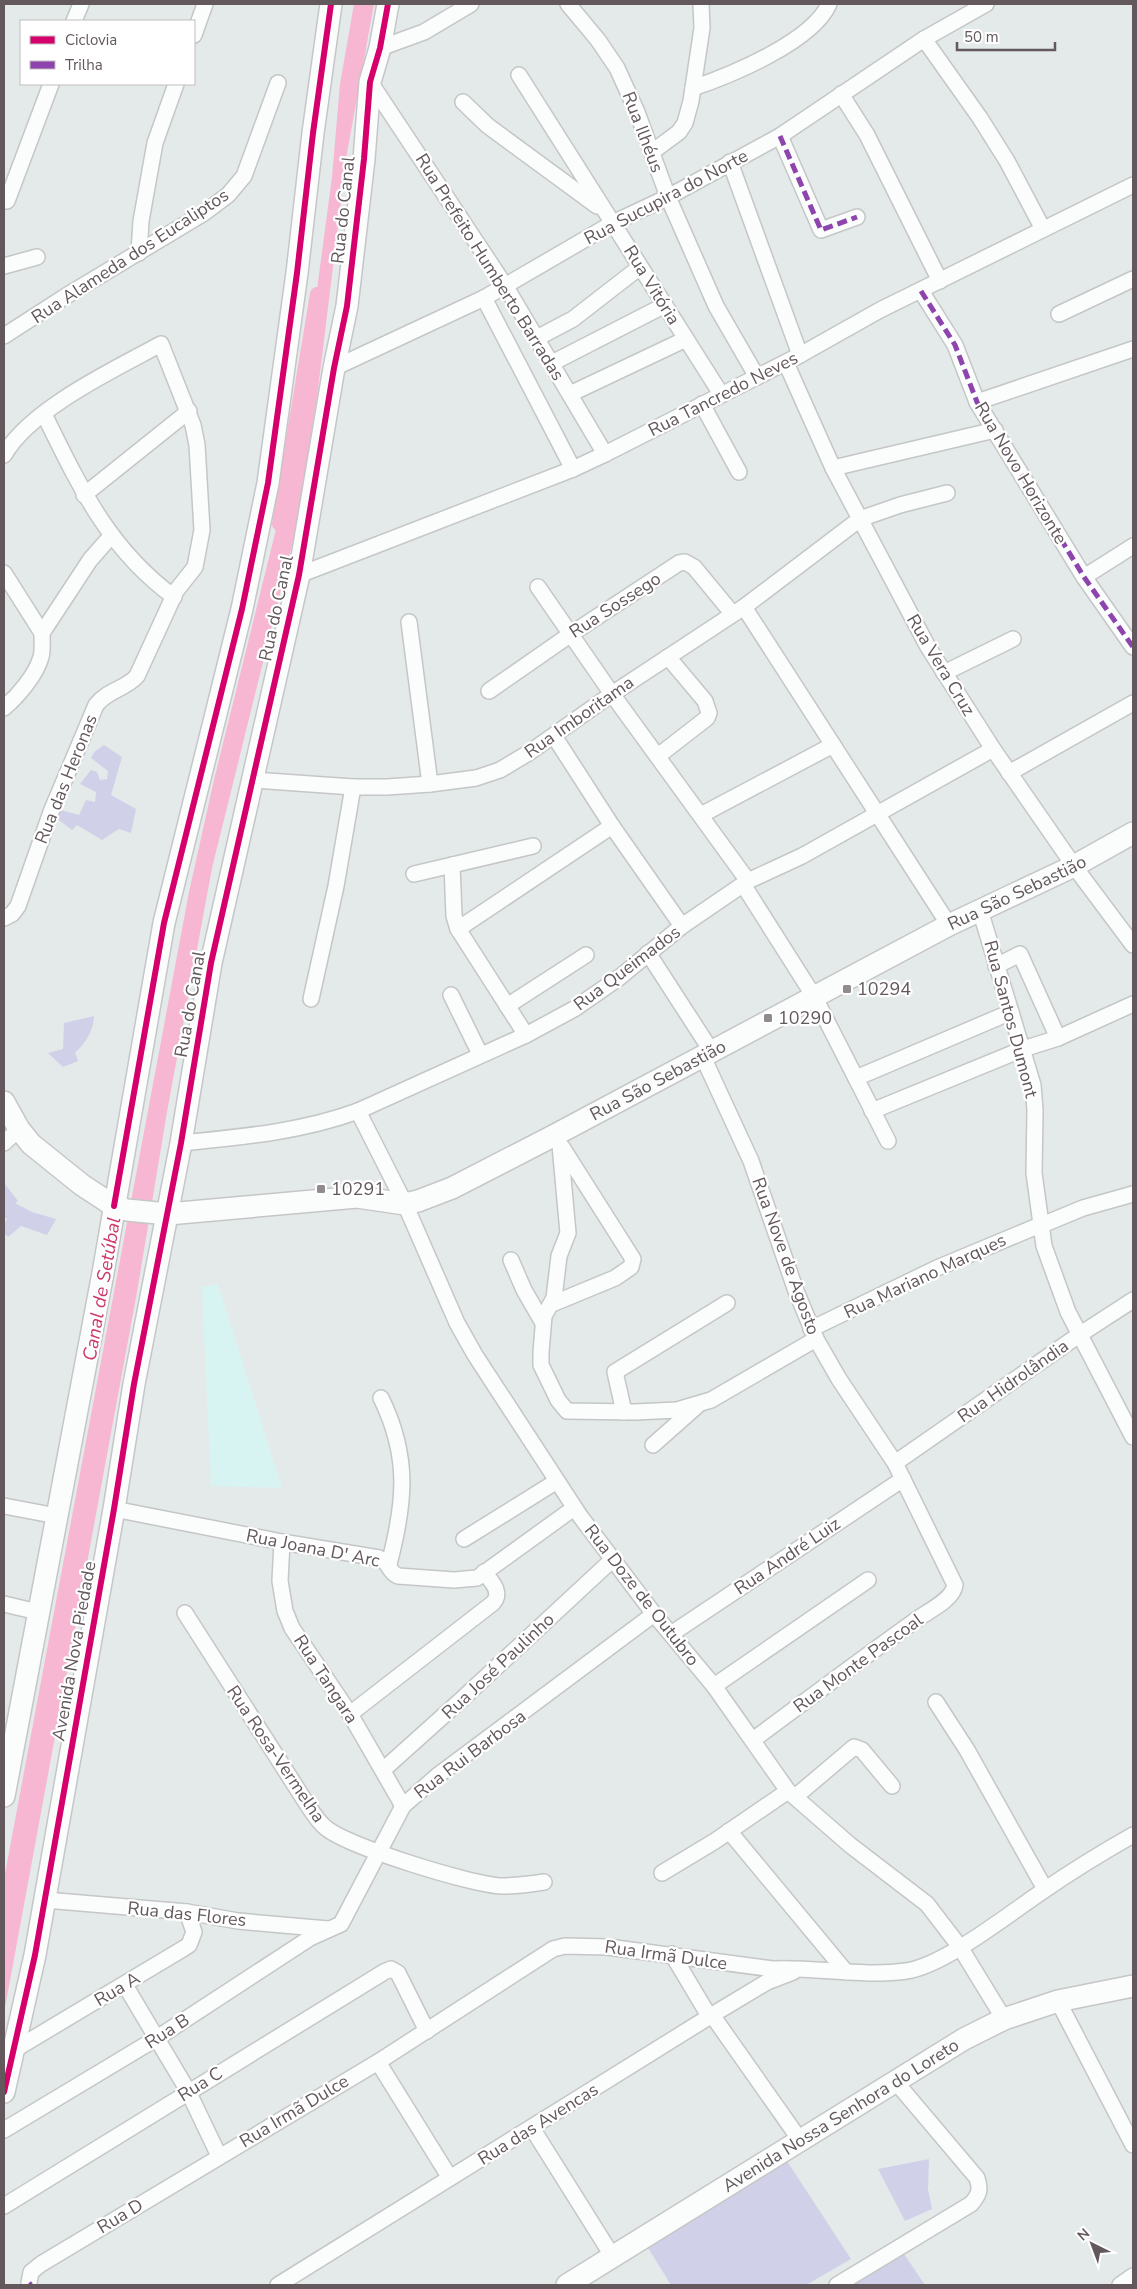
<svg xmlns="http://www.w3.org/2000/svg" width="1137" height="2289" font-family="'Nunito Sans',sans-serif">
<rect width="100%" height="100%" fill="#e4eaea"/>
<g fill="#d1d0e9">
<path d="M 104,745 L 122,757 L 111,795 L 136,809 L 131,833 L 119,829 L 102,840 L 77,825 L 72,830 L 55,817 L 57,809 L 79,815 L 86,800 L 95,802 L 96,792 L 80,784 L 91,770 L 97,772 L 100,780 L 107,779 L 108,771 L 91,758 L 94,752 Z"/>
<path d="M 94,1016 C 93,1032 86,1042 75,1053 L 78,1061 L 63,1067 L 48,1053 L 63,1049 L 64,1023 Z"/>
<path d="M 4,1183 L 18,1201 L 15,1203 L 32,1212 L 56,1219 L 47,1235 L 21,1226 L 8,1237 L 4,1233 L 4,1224 L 7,1219 L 4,1217 Z"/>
<path d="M 785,2158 L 851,2259 L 806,2285 L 671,2285 L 645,2243 Z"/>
<path d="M 929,2159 L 928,2189 L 932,2209 L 905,2221 L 878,2169 Z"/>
<path d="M 902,2251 L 925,2285 L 849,2285 Z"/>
</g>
<path fill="#d7f4f3" d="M 217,1284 L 222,1297 L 282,1488 L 211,1486 L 202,1287 Z"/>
<path fill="#f7b6d1" d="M 354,4 L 374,4 L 347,153 L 317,397 L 296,529 L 212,868 L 167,1112 L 137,1292 L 4,2013 L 4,1879 L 189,892 L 214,780 L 282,505 L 314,312 L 332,177 L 340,84 Z"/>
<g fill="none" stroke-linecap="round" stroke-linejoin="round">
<path stroke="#f7b6d1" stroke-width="14" d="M 279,524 L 317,294"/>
<g stroke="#c5c6c6" stroke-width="18">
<g id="street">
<path d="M 568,4 L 598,40 L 617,68 L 637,112 L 668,197 L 716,306 L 757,377"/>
<path d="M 74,21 L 81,4"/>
<path d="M 194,35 L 205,4"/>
<path d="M 924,39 L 980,118 L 1007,161 L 1043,229"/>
<path d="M 380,48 L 424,32 L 471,4"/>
<path d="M 519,75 L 721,394"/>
<path d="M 370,82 L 506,287 L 605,454"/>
<path d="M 693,88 C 731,75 812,42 829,4"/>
<path d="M 841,94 L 867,135 L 940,281"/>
<path d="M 463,102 L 488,126 L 597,206"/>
<path d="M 780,136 L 821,230 L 857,217"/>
<path d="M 652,152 L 679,132 L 685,123 L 691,101 L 702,28 L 701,4"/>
<path d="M 730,162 L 800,355"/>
<path d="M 7,201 L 51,84"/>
<path d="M 139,253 L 141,221 L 155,143 L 176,84"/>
<path d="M 4,266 L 37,257"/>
<path d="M 921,291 L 955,345 L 977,402 L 1084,577 L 1133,647"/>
<path d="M 484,298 L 573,469"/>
<path d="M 1059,314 L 1133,279"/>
<path d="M 4,336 L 66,296 L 204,213 L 228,195 L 244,176 L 278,83"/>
<path d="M 537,338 L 573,319 L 640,267"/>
<path d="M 552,363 L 665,305"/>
<path d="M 786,363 L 833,468 L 928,647 L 993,749 L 1074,866 L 1133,945"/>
<path d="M 334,368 L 484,298 L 613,223 L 668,197 L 780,136 L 924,39 L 986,4"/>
<path d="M 570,394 L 686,339"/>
<path d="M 977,402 L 1133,349"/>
<path d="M 702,404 L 739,472"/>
<path d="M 44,414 C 79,485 108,549 174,597"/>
<path d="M 4,455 C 30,409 115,369 161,344 L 193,425 L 197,445 L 202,530 L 195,567 L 176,591 L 137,676 C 126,689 109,689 96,705 L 51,812 L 18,906 L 12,914 L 4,918"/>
<path d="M 833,468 L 995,430"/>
<path d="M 84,495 L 189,411"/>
<path d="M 4,573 L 42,633"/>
<path d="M 299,575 L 573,469 L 605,454 L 800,355 L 880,310 L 1133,185"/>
<path d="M 1084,577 L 1133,546"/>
<path d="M 538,587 L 612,694 L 748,881"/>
<path d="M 744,607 L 949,925"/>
<path d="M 409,622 L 430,784"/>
<path d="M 42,633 L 90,560 L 111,536"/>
<path d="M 944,673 L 1013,639"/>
<path d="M 489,691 L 571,634 L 679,563 L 685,562 L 694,567 L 732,613"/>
<path d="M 4,708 C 18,696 36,675 41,657 C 43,650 42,641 42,633"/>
<path d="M 554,736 L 612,826 L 682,926"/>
<path d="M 658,756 L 707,718 L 709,713 L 705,701 L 668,657"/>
<path d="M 1009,773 L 1133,703"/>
<path d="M 253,780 L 353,787 L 387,787 L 430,784 L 476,778 L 500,770 L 530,752 L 612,694 L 744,607 L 860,519 L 900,505 L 947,493"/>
<path d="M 701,815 L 833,745"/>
<path d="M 452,865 L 454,916 L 458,929 L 526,1035"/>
<path d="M 414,874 L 533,846"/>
<path d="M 744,886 L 815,998 L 888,1141"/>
<path d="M 980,910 L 1033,1085 L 1035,1110 L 1034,1173 L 1044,1246 L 1068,1312 L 1133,1437"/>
<path d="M 458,929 L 612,826"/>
<path d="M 648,953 L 712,1052"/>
<path d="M 996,966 L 1020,954 L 1058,1038"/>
<path d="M 451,995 L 480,1054"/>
<path d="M 311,999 L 336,886 L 353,787"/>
<path d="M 507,1006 L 586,955"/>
<path d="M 703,1057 L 751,1161 L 796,1291 L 816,1339 L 839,1379 L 895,1463 L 955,1585 C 953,1600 928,1611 916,1620 C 861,1659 807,1700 753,1740"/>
<path d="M 856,1078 L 1011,1012"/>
<path d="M 358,1111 L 405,1204 L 457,1323 L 475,1355 L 580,1516 L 654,1614 L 714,1686 L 788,1791 L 850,1845 L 927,1904 L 960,1947 L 1004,2019"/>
<path d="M 872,1111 L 1023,1049 L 1058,1038 L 1133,1004"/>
<path d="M 4,1143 L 19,1129"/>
<path d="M 181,1143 C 241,1137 301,1132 358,1111 L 526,1035 L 574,1009 L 620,977 L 682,926 L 748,881 L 802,856 L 993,749"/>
<path d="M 560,1145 L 568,1233 L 559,1256 L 554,1298 L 544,1316 L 541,1352 L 541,1365 L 558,1400 L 567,1411 L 635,1412 L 677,1410 L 711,1400 L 816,1339"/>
<path d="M 1042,1225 L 1083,1208 L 1133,1194"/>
<path d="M 511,1260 L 524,1290 L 543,1323"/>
<path d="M 552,1304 L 615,1278 L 631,1267 L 633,1259 L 562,1147"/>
<path d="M 811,1329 L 937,1268 L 1040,1225"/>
<path d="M 381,1398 C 410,1457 405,1503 389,1564"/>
<path d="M 624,1412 L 615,1372 L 727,1303"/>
<path d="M 653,1445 L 697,1406"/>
<path d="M 895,1463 L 1079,1335 L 1133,1300"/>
<path d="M 4,1506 L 57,1516"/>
<path d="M 114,1509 L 282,1542 L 379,1558 C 390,1562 388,1572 398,1576 L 454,1580 L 477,1578 L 574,1508"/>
<path d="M 464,1539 L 557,1481"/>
<path d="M 282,1542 L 280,1581 L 285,1611 L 292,1628 L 350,1714 L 403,1806"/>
<path d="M 4,1604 L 38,1612"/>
<path d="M 185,1613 L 305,1801 C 311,1810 317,1821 326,1828 C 349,1847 472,1885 502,1886 C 516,1886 531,1884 544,1882"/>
<path d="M 671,1634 L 903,1479"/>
<path d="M 714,1686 L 868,1580"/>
<path d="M 936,1702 L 967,1750 L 1045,1889"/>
<path d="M 350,1714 L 493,1603 C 503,1592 491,1581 484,1572"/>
<path d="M 383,1770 L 461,1700 L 612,1560"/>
<path d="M 795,1797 L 854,1747 L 862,1750 L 892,1786"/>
<path d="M 729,1831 L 846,1972"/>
<path d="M 662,1873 L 715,1841 L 788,1791"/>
<path d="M 45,1900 L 187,1912 L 238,1921 L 328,1929"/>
<path d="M 672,1954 L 706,2011 L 710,2016 L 712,2015 L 800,2140"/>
<path d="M 125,1985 L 188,2091 L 219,2156"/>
<path d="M 1058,2001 L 1133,2145"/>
<path d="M 14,2050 L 181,1950 L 189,1945 L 194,1932 L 187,1912"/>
<path d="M 378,2062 L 450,2178"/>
<path d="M 532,2128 L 613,2257"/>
<path d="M 4,2130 L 157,2038 L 310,1938 L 341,1924 L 403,1806 L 437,1776 L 654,1614"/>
<path d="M 4,2206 L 384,1972 L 391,1969 L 398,1973 L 427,2031"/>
<path d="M 29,2283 L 31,2272 L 41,2264 L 378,2062 L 553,1949 L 565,1946 L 608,1947 L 773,1969 C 817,1967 862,1977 906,1971 C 944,1966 1010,1913 1043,1891 C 1072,1871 1103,1852 1133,1835"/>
<path d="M 278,2285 L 712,2015 L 767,1982 L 793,1972"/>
<path d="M 837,2285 L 971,2204 C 979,2195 981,2190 977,2178 L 895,2081"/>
<path d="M 1120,2285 L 1133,2276"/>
</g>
</g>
<g stroke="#c6c6c7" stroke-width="24">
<g id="secondary">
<path id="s1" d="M 4,1102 L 19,1129 L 31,1144 L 82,1185 L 114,1206 L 127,1210 L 168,1214 L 357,1197 L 405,1204 L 418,1201 L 452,1188 L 555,1135 L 949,925 L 1074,866 L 1133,833"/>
<path d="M 4,1796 L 103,1273 L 164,923 L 242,609 L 268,483 L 297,273 L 313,133 L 331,4"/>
<path d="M 4,2092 L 35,1955 L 114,1509 L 134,1384 L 181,1143 L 211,963 L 299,575 L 334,368 L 347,306 L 364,159 L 370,82 L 380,48 L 388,4"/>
<path id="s2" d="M 567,2285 L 964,2039 L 1004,2019 L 1058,2001 L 1133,1986"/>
</g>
</g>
<use href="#street" stroke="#fbfcfc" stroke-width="15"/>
<use href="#secondary" stroke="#fbfcfc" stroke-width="21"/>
<g stroke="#8e44ad" stroke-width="5" stroke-dasharray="10 5" stroke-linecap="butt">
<path d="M 780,136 L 821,230 L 857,217"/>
<path d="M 921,291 L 955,345 L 977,402 L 1084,577 L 1133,647"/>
<path d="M 29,2283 L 31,2285"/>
</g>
<g stroke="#fff" stroke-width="9">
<g id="cycleway">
<path d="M 114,1206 L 164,923 L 242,609 L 268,483 L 297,273 L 313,133 L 331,4"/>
<path d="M 4,2092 L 35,1955 L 114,1509 L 134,1384 L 181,1143 L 211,963 L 299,575 L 334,368 L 347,306 L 364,159 L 370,82 L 380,48 L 388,4"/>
</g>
</g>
<use href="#cycleway" stroke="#d6006c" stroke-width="6"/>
</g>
<g fill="#908c8e" stroke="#fff" stroke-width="2">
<rect x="842" y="984" width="10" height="10" rx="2.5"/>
<rect x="763" y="1013" width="10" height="10" rx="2.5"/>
<rect x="316" y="1184" width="10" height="10" rx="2.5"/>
</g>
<g text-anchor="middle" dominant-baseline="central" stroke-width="4.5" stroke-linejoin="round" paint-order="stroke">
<g font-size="18" fill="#63595c" stroke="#fff">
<text transform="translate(643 132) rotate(69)">Rua Ilhéus</text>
<text transform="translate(666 197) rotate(-28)">Rua Sucupira do Norte</text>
<text transform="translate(343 210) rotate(-84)">Rua do Canal</text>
<text transform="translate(130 256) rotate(-33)">Rua Alameda dos Eucaliptos</text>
<text transform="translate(490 267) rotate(58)">Rua Prefeito Humberto Barradas</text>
<text transform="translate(652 285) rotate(58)">Rua Vitória</text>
<text transform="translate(723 394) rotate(-27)">Rua Tancredo Neves</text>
<text transform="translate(1021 473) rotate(59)">Rua Novo Horizonte</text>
<text transform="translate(615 605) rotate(-33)">Rua Sossego</text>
<text transform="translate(276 608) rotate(-78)">Rua do Canal</text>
<text transform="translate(941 665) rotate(59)">Rua Vera Cruz</text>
<text transform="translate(579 717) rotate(-35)">Rua Imboritama</text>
<text transform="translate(66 779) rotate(-68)">Rua das Heronas</text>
<text stroke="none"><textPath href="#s1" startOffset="1134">Rua São Sebastião</textPath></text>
<text transform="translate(627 968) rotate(-37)">Rua Queimados</text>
<text transform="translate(190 1004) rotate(-80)">Rua do Canal</text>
<text transform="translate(1011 1019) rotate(75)">Rua Santos Dumont</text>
<text stroke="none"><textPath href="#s1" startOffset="729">Rua São Sebastião</textPath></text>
<text transform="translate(786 1256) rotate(70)">Rua Nove de Agosto</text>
<text transform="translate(925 1276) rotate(-25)">Rua Mariano Marques</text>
<text transform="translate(1013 1381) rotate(-35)">Rua Hidrolândia</text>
<text transform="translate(313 1548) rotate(11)">Rua Joana D' Arc</text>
<text transform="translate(787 1556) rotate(-34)">Rua André Luiz</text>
<text transform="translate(642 1595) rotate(52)">Rua Doze de Outubro</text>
<text transform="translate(74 1651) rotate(-80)">Avenida Nova Piedade</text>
<text transform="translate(858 1663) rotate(-36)">Rua Monte Pascoal</text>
<text transform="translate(498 1666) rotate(-43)">Rua José Paulinho</text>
<text transform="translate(326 1679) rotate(57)">Rua Tangara</text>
<text transform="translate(276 1754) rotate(56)">Rua Rosa-Vermelha</text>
<text transform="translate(470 1754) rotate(-37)">Rua Rui Barbosa</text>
<text transform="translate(187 1914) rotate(6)">Rua das Flores</text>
<text transform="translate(666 1955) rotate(8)">Rua Irmã Dulce</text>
<text transform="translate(117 1989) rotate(-31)">Rua A</text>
<text transform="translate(167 2031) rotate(-33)">Rua B</text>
<text transform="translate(200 2084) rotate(-32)">Rua C</text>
<text transform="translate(294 2111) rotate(-31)">Rua Irmã Dulce</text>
<text stroke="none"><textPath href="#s2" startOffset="322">Avenida Nossa Senhora do Loreto</textPath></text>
<text transform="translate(538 2124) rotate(-32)">Rua das Avencas</text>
<text transform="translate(120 2216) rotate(-31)">Rua D</text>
</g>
<g font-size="18" fill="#63595c" stroke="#fff" text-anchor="start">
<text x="857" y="989">10294</text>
<text x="778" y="1018">10290</text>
<text x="331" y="1189">10291</text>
</g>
<g font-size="19" font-style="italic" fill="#cc3868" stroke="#fff">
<text transform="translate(102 1289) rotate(-80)">Canal de Setúbal</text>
</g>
</g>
<rect width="1137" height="2289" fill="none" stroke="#63595c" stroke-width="10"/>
<rect x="20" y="20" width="175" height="65" fill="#ffffff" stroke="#c1bdbe"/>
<rect x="30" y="36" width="25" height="8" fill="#d6006c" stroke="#c1bdbe"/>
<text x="65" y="45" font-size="15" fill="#63595c">Ciclovia</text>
<rect x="30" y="61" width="25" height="8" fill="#8e44ad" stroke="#c1bdbe"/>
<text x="65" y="70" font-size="15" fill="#63595c">Trilha</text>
<g transform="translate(1092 2244) rotate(318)" stroke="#ffffff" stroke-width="4" paint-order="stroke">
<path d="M0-4L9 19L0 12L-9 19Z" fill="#63595c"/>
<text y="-8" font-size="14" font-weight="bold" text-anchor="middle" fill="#63595c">N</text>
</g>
<path d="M957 42v8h98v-8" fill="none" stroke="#63595c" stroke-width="2.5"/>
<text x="964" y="42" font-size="15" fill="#63595c" stroke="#ffffff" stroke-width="4" paint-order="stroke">50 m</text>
</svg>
